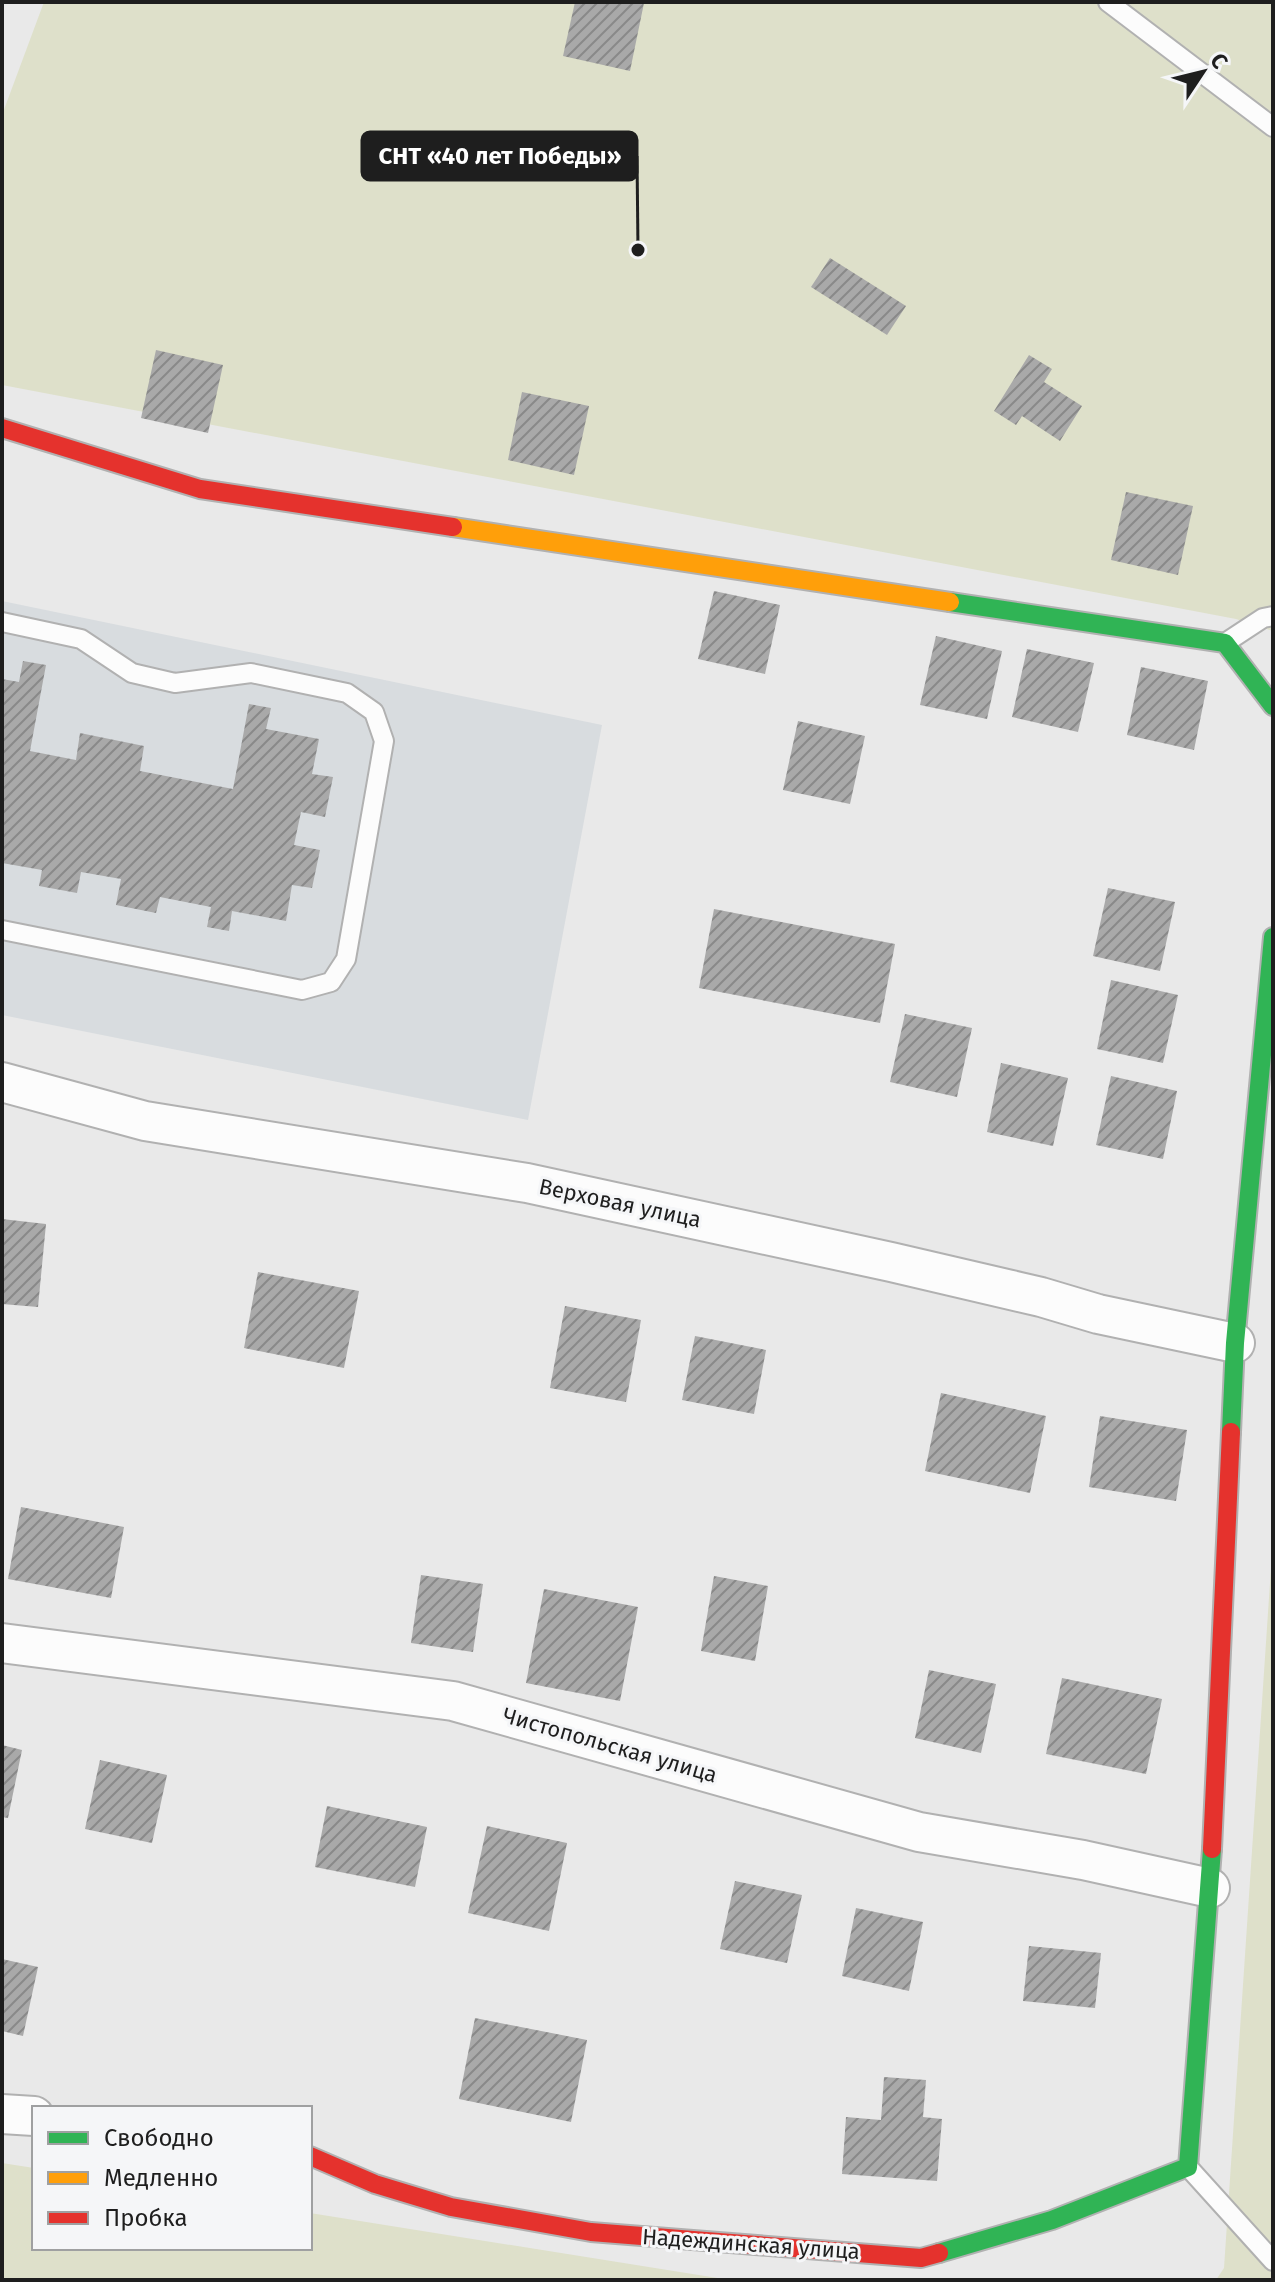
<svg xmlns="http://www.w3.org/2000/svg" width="1275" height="2282" font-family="'Fira Sans',sans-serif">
<defs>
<pattern id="building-hatch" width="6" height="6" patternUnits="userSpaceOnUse" patternTransform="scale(2)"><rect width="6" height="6" fill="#a9a9a9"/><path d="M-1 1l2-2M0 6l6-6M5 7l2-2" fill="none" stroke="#898989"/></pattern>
</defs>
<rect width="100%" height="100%" fill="#e9e9e9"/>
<path fill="#d8dcdf" d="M 2,601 L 602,725 L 528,1120 L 2,1015 Z"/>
<g fill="#dee0ca">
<path d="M 44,2 L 1273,2 L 1273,631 L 1236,619 L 2,385 L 2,115 Z"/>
<path d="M 1273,1538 L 1273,2280 L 1216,2280 L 1224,2268 Z"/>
<path d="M 2,2163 L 34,2168 L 34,2248 L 310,2248 L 310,2213 L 730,2280 L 2,2280 Z"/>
</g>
<g fill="url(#building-hatch)">
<path d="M 575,2 L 644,3 L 630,71 L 563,56 Z"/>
<path d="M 830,258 L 906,306 L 887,335 L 811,287 Z"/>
<path d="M 156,350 L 223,365 L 208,433 L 141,418 Z"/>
<path d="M 1029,355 L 1052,369 L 1044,382 L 1082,406 L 1060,441 L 1022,416 L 1016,425 L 994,411 Z"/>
<path d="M 522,392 L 589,406 L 574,475 L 508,460 Z"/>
<path d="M 1126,492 L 1193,506 L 1178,575 L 1111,560 Z"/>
<path d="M 714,591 L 780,605 L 765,674 L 698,659 Z"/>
<path d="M 936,636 L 1002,651 L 987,719 L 920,705 Z"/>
<path d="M 1027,649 L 1094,663 L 1078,732 L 1012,717 Z"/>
<path d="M 23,661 L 46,665 L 30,751 L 76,760 L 80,733 L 144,746 L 140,771 L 233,789 L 249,704 L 271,708 L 266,729 L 319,739 L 312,774 L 333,777 L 325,817 L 301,812 L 294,845 L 320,850 L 312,888 L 292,885 L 286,921 L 232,911 L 229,931 L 207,927 L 211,907 L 160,897 L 156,913 L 116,905 L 121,879 L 81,872 L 77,893 L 39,886 L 42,870 L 2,863 L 2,679 L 19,682 Z"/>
<path d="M 1141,667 L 1208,681 L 1194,750 L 1127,735 Z"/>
<path d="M 798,721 L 865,736 L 850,804 L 783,790 Z"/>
<path d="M 1108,888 L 1175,902 L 1160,971 L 1093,956 Z"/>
<path d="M 714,909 L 895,944 L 880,1023 L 699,988 Z"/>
<path d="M 1111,980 L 1178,995 L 1163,1063 L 1097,1049 Z"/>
<path d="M 905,1014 L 972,1028 L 957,1097 L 890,1082 Z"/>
<path d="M 1001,1063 L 1068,1078 L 1053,1146 L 987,1132 Z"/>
<path d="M 1111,1076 L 1177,1091 L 1163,1159 L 1096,1145 Z"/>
<path d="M 2,1219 L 46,1224 L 38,1307 L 2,1304 Z"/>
<path d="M 258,1272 L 359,1291 L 344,1368 L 244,1348 Z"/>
<path d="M 565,1306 L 641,1320 L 626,1402 L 550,1388 Z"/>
<path d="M 695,1336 L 766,1350 L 754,1414 L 682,1400 Z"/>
<path d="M 941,1393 L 1046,1416 L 1030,1493 L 925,1471 Z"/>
<path d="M 1100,1416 L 1187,1430 L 1176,1501 L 1089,1487 Z"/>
<path d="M 21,1507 L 124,1527 L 111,1598 L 8,1579 Z"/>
<path d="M 421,1575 L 483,1584 L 473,1652 L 411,1643 Z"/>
<path d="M 714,1576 L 768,1586 L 755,1661 L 701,1651 Z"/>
<path d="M 544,1589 L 638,1607 L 620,1701 L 526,1683 Z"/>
<path d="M 929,1670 L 996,1684 L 981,1753 L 915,1738 Z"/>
<path d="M 1062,1678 L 1162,1699 L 1146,1774 L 1046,1754 Z"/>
<path d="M 2,1745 L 22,1750 L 8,1818 L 2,1817 Z"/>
<path d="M 100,1760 L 167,1775 L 152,1843 L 85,1829 Z"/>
<path d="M 327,1806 L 427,1827 L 415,1887 L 315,1867 Z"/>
<path d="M 487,1826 L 567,1843 L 549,1931 L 468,1913 Z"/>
<path d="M 735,1881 L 802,1895 L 787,1963 L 720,1949 Z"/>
<path d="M 856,1908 L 923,1922 L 909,1991 L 842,1976 Z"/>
<path d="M 1029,1946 L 1101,1953 L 1095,2008 L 1023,2001 Z"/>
<path d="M 2,1959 L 38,1967 L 23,2036 L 2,2031 Z"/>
<path d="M 475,2018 L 587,2040 L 571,2122 L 459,2099 Z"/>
<path d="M 884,2077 L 926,2080 L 923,2117 L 942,2119 L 937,2181 L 842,2174 L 846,2117 L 881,2120 Z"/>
</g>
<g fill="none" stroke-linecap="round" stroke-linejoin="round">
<g stroke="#b1b1b1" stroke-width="22">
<g id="lane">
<path d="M 1108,2 L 1273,127"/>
<path d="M 2,622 L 81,639 L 132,673 L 175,683 L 251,673 L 347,693 L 374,712 L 384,741 L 346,959 L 331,982 L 302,990 L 2,930"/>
<path d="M 1225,643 L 1263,618 L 1273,616"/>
<path d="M 1188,2167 L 1273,2261"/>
</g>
</g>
<g stroke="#b1b1b1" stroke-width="42">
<g id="street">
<path d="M 2,1082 L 145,1121 L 527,1183 L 891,1262 L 1041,1297 L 1098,1314 L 1235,1343"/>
<path d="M 2,1643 L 453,1701 L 919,1832 L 1083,1860 L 1210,1888"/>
<path d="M 2,2114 L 34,2116"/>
</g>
</g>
<g stroke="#b1b1b1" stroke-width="22">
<g id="fast">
<path d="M 950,602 L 1225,643 L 1273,706"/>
<path d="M 1231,1432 L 1235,1343 L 1273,937"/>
<path d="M 939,2253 L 1052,2220 L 1188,2167 L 1212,1849"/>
</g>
</g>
<g stroke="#b1b1b1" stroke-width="22">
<path id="slow" d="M 453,527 L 950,602"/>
</g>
<g stroke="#b1b1b1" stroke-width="22">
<g id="jam">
<path d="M 2,428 L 200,489 L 453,527"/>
<path d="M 1212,1849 L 1231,1432"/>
<path d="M 310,2156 L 375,2184 L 451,2207 L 591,2232 L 921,2258 L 939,2253"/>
</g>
</g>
<use href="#lane" stroke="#fcfcfc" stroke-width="18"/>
<use href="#street" stroke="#fcfcfc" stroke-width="38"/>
<use href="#fast" stroke="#30b455" stroke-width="18"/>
<use href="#slow" stroke="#ff9f0a" stroke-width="18"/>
<use href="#jam" stroke="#e5322d" stroke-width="18"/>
</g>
<g text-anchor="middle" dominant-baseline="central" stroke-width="6" stroke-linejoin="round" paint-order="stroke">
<g font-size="22" fill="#1e1e1e" stroke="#f5f6f8">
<text transform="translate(620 1203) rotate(12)">Верховая улица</text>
<text transform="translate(610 1745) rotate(16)">Чистопольская улица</text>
<text transform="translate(751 2244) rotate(4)">Надеждинская улица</text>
</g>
</g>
<path fill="none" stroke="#1e1e1e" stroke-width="3" d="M638 250L637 156"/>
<circle fill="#1e1e1e" stroke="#f5f6f8" stroke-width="3" cx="638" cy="250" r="8"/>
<rect fill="#1e1e1e" stroke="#1e1e1e" stroke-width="3" x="362" y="132" width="275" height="48" rx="8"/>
<g font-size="24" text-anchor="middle" font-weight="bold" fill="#fff">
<text x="500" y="164">СНТ «40 лет Победы»</text>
</g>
<rect width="1275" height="2282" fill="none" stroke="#1e1e1e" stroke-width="8"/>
<rect x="32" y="2106" width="280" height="144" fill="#f5f6f8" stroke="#9fa0a1" stroke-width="2"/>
<rect x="48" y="2132" width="40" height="12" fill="#30b455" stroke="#9fa0a1" stroke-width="2"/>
<text x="104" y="2146" font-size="24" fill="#1e1e1e">Свободно</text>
<rect x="48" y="2172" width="40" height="12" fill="#ff9f0a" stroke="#9fa0a1" stroke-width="2"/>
<text x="104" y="2186" font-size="24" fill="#1e1e1e">Медленно</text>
<rect x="48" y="2212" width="40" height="12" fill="#e5322d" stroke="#9fa0a1" stroke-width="2"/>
<text x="104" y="2226" font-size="24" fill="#1e1e1e">Пробка</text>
<g transform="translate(1203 72) rotate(55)" stroke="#f5f6f8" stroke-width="6" paint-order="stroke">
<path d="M0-6L14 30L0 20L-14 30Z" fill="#1e1e1e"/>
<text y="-12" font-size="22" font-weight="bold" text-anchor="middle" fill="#1e1e1e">С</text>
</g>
</svg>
